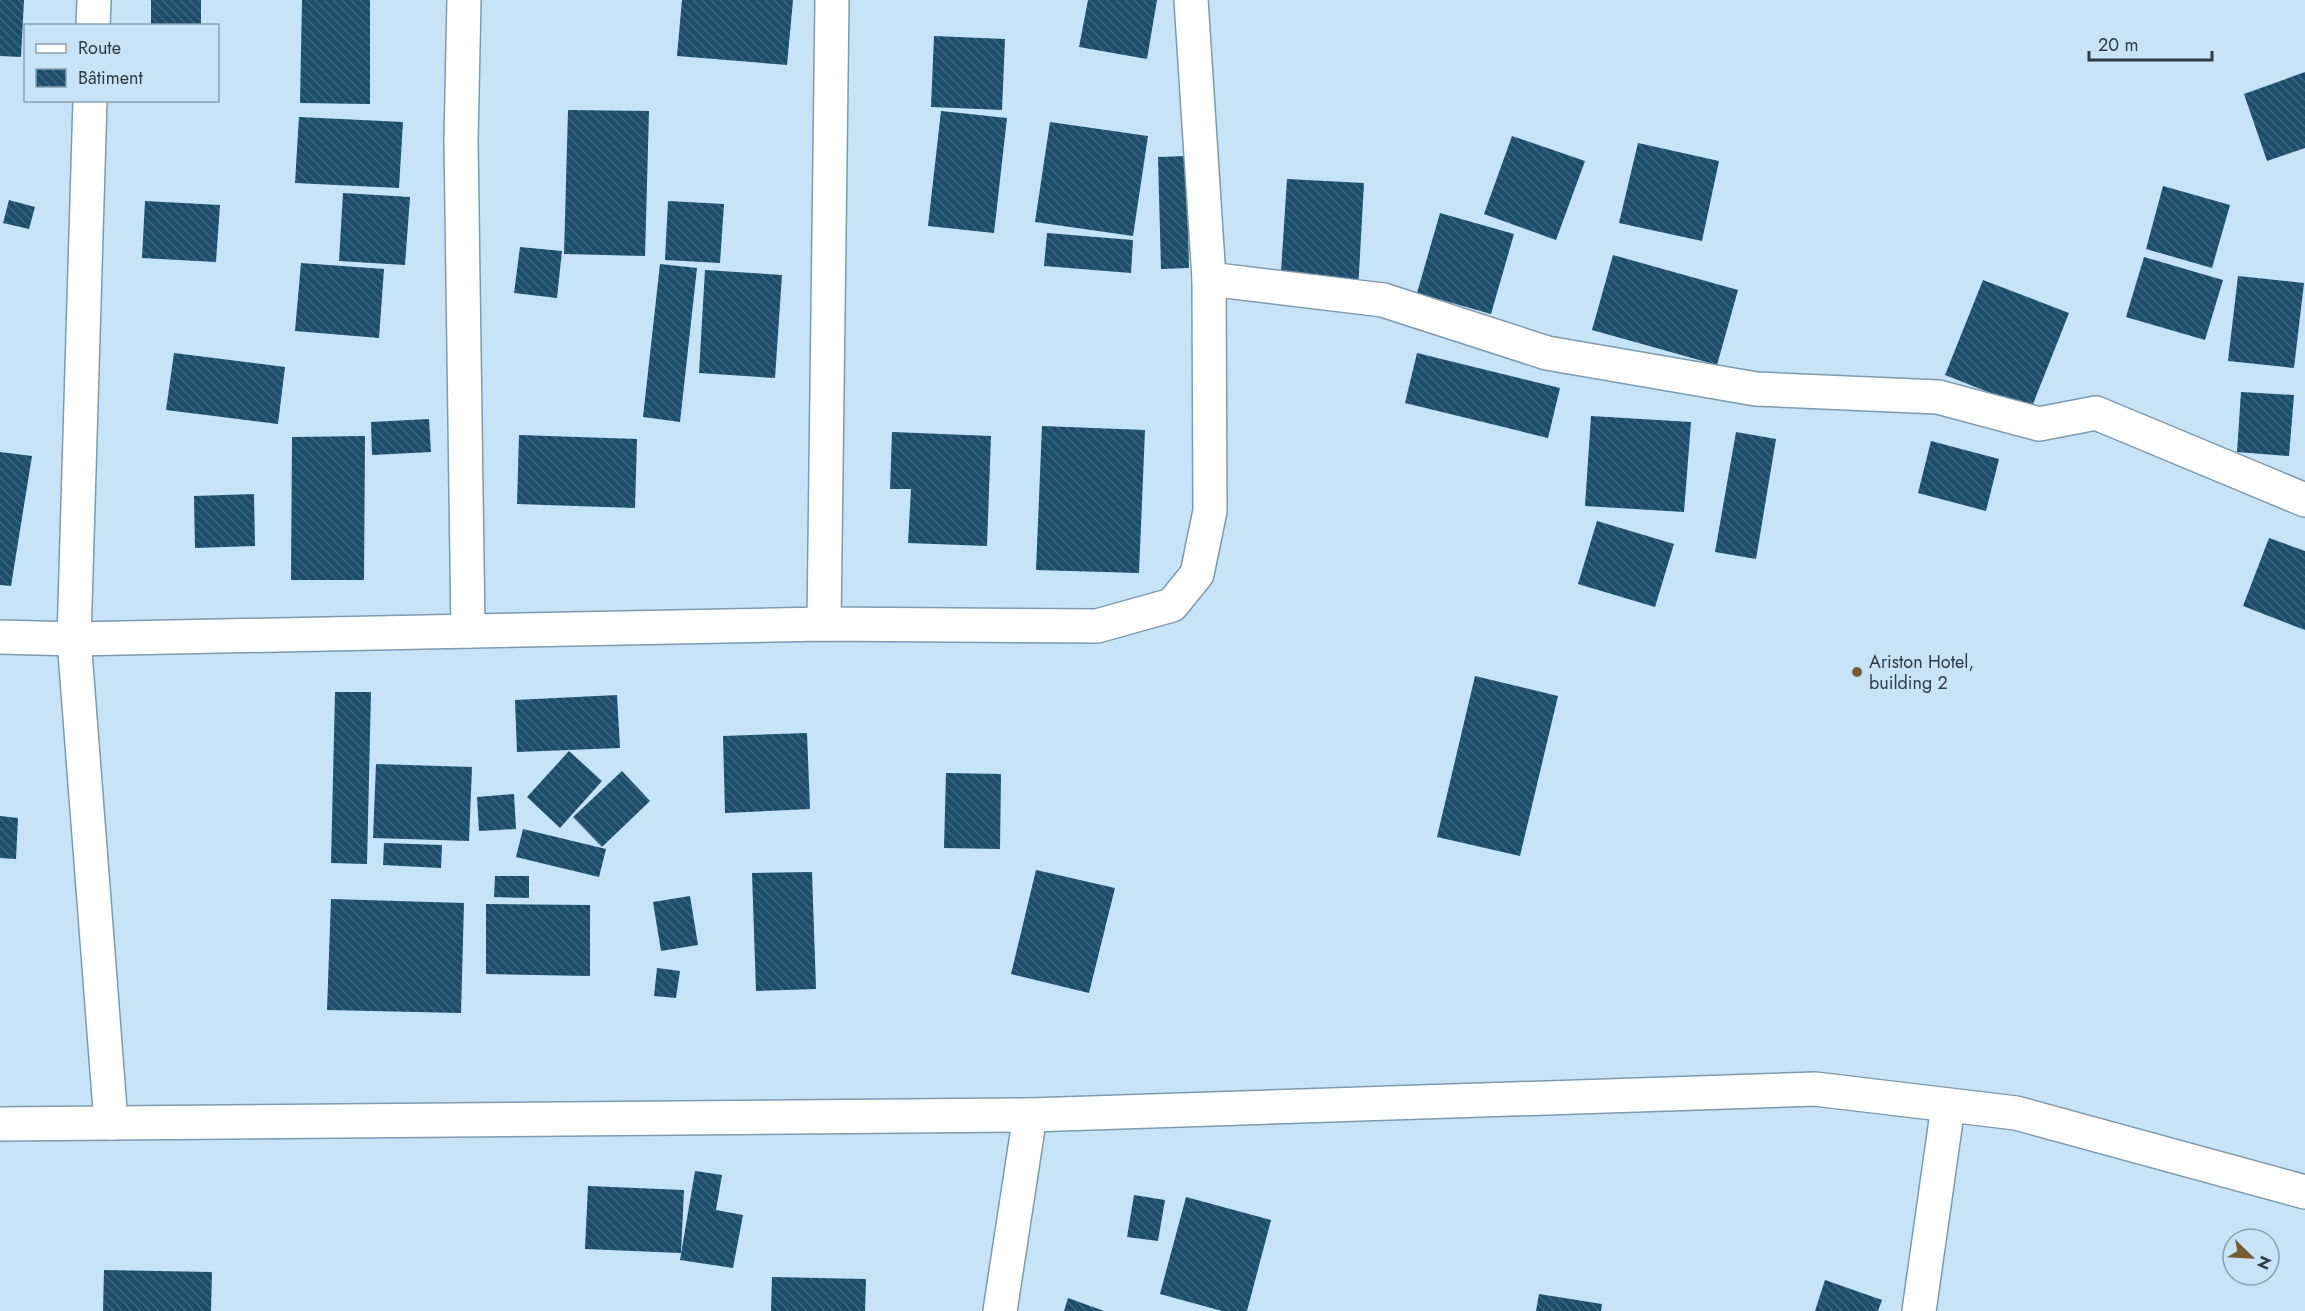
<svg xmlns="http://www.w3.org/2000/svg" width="2305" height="1311" font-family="Jost,sans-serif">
<defs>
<pattern id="building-back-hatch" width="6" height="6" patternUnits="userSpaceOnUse" patternTransform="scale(1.5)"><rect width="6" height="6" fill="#1c4e6b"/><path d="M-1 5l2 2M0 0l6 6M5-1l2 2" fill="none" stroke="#3d667d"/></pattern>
</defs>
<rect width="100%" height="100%" fill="#c6e3f8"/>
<g fill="url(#building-back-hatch)">
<path d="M 0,0 L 24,0 L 21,57 L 0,56 Z"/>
<rect x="151" y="0" width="50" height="26"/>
<path d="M 302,0 L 370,0 L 370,104 L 300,103 Z"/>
<path d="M 682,0 L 793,0 L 787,65 L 677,56 Z"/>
<path d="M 1088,0 L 1157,0 L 1147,59 L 1079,47 Z"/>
<path d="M 934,36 L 1005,39 L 1002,110 L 931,107 Z"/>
<path d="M 2305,72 L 2305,148 L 2267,161 L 2244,94 Z"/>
<path d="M 568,110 L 649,111 L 645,256 L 564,254 Z"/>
<path d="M 941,111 L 1007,118 L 994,233 L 928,226 Z"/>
<path d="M 299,117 L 403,122 L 399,188 L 295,183 Z"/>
<path d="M 1050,122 L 1148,136 L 1133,236 L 1035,222 Z"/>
<path d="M 1512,136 L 1585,161 L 1556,240 L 1484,214 Z"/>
<path d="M 1638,143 L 1719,161 L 1702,241 L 1619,223 Z"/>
<path d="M 1186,156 L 1189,268 L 1161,269 L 1158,157 Z"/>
<path d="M 1287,179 L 1364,183 L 1358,291 L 1280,287 Z"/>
<path d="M 2163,186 L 2230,205 L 2212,268 L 2146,249 Z"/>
<path d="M 343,193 L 410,197 L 405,265 L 339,261 Z"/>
<path d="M 9,200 L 35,207 L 29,229 L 3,223 Z"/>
<path d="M 145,201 L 220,205 L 216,262 L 142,258 Z"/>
<path d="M 668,201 L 724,204 L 720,263 L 665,260 Z"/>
<path d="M 1440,213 L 1514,234 L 1491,314 L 1417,293 Z"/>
<path d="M 1047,233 L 1133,240 L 1131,273 L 1044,266 Z"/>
<path d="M 520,247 L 562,251 L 557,298 L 514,293 Z"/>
<path d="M 1613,255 L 1738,290 L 1717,365 L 1592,330 Z"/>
<path d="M 2144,257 L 2223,280 L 2205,340 L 2126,317 Z"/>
<path d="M 301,263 L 384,269 L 379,338 L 295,331 Z"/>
<path d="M 660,264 L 697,268 L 680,422 L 643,417 Z"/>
<path d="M 705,270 L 782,275 L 775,378 L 699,373 Z"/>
<path d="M 2238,276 L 2304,283 L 2294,368 L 2228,361 Z"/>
<path d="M 1983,280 L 2069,313 L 2031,409 L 1945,375 Z"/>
<path d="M 174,353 L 285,367 L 278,424 L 166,410 Z"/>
<path d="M 1417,353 L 1560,388 L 1548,438 L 1405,403 Z"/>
<path d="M 2241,392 L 2294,395 L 2289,456 L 2237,452 Z"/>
<path d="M 1591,416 L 1691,422 L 1684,512 L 1585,506 Z"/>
<path d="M 429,419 L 431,452 L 372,455 L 371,422 Z"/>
<path d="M 1042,426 L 1145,430 L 1139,573 L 1036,570 Z"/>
<path d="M 892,432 L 991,436 L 987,546 L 908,543 L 911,489 L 890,489 Z"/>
<path d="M 1736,432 L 1776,439 L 1756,559 L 1715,552 Z"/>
<path d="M 519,435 L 637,439 L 635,508 L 517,504 Z"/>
<path d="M 365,436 L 364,580 L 291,580 L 292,437 Z"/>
<path d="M 1931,441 L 1999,459 L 1986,511 L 1918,493 Z"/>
<path d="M 0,452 L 32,456 L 11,586 L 0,585 Z"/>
<path d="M 254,494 L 255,546 L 195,548 L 194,496 Z"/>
<path d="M 1597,521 L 1674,544 L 1655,607 L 1578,584 Z"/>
<path d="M 2269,538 L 2305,551 L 2305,630 L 2243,606 Z"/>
<path d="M 1475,676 L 1558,696 L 1520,856 L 1437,837 Z"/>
<path d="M 335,692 L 371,692 L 367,864 L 331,863 Z"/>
<path d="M 617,695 L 620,748 L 517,752 L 515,700 Z"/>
<path d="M 807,733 L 810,809 L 725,813 L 723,736 Z"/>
<path d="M 569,751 L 602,781 L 560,828 L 527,797 Z"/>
<path d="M 376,764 L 472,767 L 469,841 L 373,838 Z"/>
<path d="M 622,771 L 650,801 L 602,847 L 573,817 Z"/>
<path d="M 946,773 L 1001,774 L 1000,849 L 944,848 Z"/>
<path d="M 514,794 L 516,829 L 479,831 L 477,797 Z"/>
<path d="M 0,816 L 18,818 L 16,859 L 0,858 Z"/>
<path d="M 523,829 L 606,849 L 599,877 L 516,857 Z"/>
<path d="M 384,843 L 442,845 L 441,868 L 383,865 Z"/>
<path d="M 1036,870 L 1115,888 L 1089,993 L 1011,974 Z"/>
<path d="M 812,872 L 816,989 L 756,991 L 752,873 Z"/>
<path d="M 495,876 L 529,876 L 529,898 L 494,897 Z"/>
<path d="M 690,896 L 698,945 L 661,951 L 653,902 Z"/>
<path d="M 331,899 L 464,903 L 461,1013 L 327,1010 Z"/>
<path d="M 486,904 L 590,905 L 590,976 L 486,974 Z"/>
<path d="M 657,968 L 680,971 L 676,998 L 654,996 Z"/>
<path d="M 695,1171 L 722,1175 L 716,1210 L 743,1215 L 733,1268 L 680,1260 Z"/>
<path d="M 588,1186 L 684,1190 L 681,1253 L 585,1249 Z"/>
<path d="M 1134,1195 L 1165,1200 L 1158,1241 L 1127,1237 Z"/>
<path d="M 1186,1197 L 1271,1220 L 1247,1311 L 1222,1311 L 1160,1294 Z"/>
<path d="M 104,1270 L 212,1272 L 211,1311 L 103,1311 Z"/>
<path d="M 772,1277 L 866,1279 L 865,1311 L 771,1311 Z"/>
<path d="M 1825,1280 L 1882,1300 L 1878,1311 L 1815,1311 Z"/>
<path d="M 1539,1294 L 1602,1304 L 1601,1311 L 1536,1311 Z"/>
<path d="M 1068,1298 L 1104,1311 L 1064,1311 Z"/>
</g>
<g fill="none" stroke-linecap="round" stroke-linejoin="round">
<g stroke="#7e9aae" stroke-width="36">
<g id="minor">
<path d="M 464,0 L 461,140 L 468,631"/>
<path d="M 93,26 L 94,0"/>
<path d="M 90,100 L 74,639 L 111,1123"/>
<path d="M 1209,279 L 1383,300 L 1547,353 L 1756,389 L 1938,397 L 2039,424 L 2096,413 L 2305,500"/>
<path d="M 824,624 L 832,0"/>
<path d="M 0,637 L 74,639 L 824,624 L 1097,626 L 1172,605 L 1197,574 L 1210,511 L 1209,279 L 1191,0"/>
<path d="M 0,1124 L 1030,1115 L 1815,1089 L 2016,1113 L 2305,1192"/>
<path d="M 1000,1311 L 1030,1115"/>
<path d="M 1919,1311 L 1948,1106"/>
</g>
</g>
<use href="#minor" stroke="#fff" stroke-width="33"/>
</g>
<circle fill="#7a5b30" stroke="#c6e3f8" stroke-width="2" cx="1857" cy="672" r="6"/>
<g text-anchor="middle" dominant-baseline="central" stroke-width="6" stroke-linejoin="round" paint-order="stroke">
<g font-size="18" fill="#303c44" stroke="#c6e3f8" text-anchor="start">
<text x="1869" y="662">Ariston Hotel,<tspan x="1869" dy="21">building 2</tspan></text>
</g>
</g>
<rect x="24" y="24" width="195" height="78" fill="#c6e3f8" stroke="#8aa0b0" stroke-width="1.5"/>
<rect x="36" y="44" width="30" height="9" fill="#ffffff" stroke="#8aa0b0" stroke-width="1.5"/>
<text x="78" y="54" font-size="18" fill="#303c44">Route</text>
<rect x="36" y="69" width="30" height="18" fill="url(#building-back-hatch)" stroke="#8aa0b0" stroke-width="1.5"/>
<text x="78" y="84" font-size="18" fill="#303c44">Bâtiment</text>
<g transform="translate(2251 1257) rotate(114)"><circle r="28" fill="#c6e3f8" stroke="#8aa0b0" stroke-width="1.5"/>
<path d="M0-4.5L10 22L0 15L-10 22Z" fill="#7a5b30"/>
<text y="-9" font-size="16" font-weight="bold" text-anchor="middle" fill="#303c44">N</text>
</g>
<path d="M2089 51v9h123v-9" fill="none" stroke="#303c44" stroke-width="3"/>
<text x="2098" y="51" font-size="18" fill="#303c44" stroke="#c6e3f8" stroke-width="4.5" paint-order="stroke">20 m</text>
</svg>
